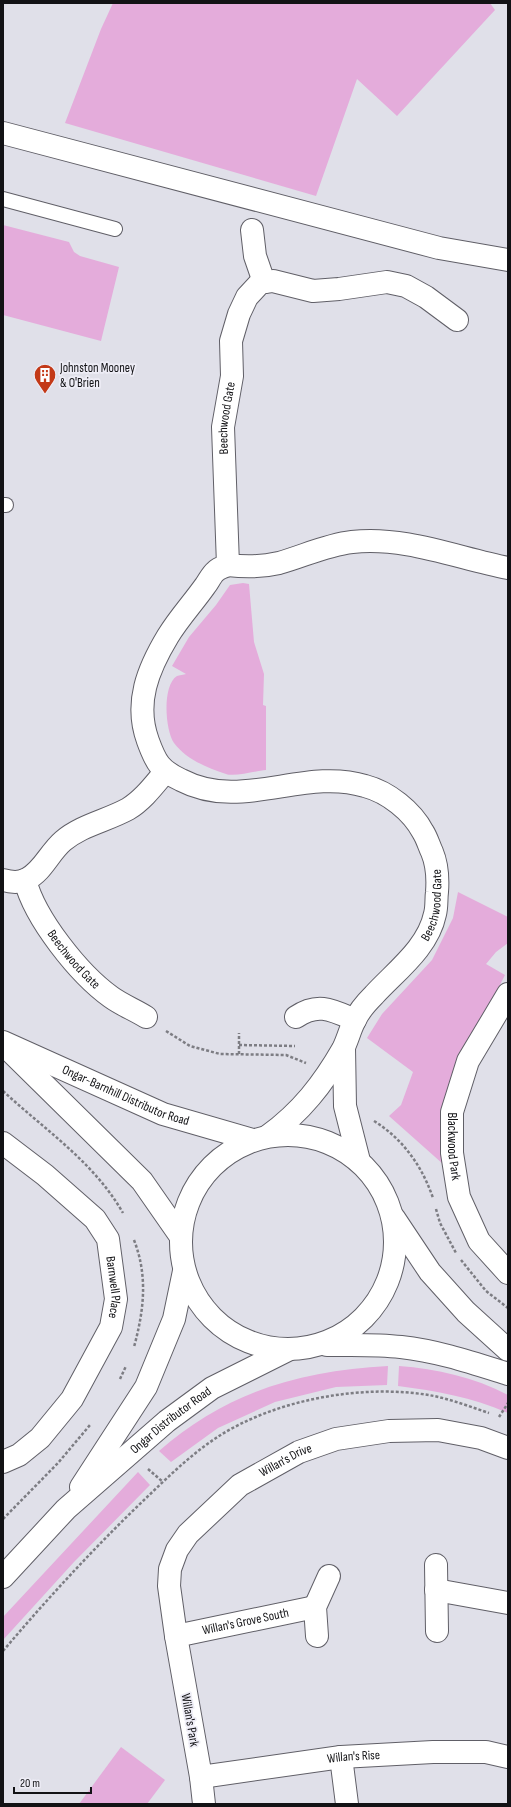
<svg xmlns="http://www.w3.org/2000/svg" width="511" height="1807" font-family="'Sofia Sans Condensed',sans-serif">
<rect width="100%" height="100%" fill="#e0e0e9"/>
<g fill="#e4acdb">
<path d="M 113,3 L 490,3 L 495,10 L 397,116 L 357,79 L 316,196 L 65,123 L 101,29 Z"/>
<path d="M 3,225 L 69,242 L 74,252 L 80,256 L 119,267 L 101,341 L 3,315 Z"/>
<path d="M 243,583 L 249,584 L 254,642 L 264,674 L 263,705 L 266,706 L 266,770 C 256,771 235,777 226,774 C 207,768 186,759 174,743 C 165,730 162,685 177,676 C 179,675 184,675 186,674 L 172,666 L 189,637 L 216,605 L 230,585 Z"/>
<path d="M 458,892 L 508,917 L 508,943 L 496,952 L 486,964 L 505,975 L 464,1055 L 443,1164 L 389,1116 L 401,1105 L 413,1072 L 367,1038 L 382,1014 L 432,960 L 453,918 Z"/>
<path d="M 388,1366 L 387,1385 L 336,1387 L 275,1402 L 218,1428 L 171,1462 L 159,1451 C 226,1392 299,1371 388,1366 Z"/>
<path d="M 399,1366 C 437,1369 474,1377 508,1395 L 508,1413 C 472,1397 436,1391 398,1386 Z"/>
<path d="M 138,1472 L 150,1485 L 74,1562 L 3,1640 L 3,1617 Z"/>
<path d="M 121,1747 L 165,1780 L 147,1804 L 79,1804 Z"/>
</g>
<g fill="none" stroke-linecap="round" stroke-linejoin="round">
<g stroke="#605f67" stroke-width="16">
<g id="lane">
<path d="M 3,199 L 115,229"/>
<path d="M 3,505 L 6,505"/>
</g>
</g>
<g stroke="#605f67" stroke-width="24">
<g id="street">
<path d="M 252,230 L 255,256 L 264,282"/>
<path d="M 228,565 C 245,567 262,567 279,563 C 304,556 326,545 352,542 C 405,536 457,558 508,568"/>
<path d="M 3,880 C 10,882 20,883 27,879 C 43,871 49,853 63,841 C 82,825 106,821 128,809 C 143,800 154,785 165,772"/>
<path id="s1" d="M 25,880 C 35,919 79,974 111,997 C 122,1005 135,1010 146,1017"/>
<path id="s2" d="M 508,994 L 468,1061 L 452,1112 L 452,1153 L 459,1197 L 479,1241 L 508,1273"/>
<path d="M 296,1017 C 318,1002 332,1010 355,1020"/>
<path d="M 344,1048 L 345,1106 L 359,1161"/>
<path id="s3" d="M 268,1136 C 301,1112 323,1084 343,1049 C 348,1039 350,1029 355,1020 C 359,1011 367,1002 374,995 C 396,971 428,948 435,914 C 437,907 436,899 437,892 C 438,879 437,864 432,852 C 429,846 427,838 423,832 C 412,811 388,792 365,786 C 303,767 242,812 181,780 C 160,770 156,763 148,741 C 134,703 148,669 168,636 C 179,618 193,603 205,586 C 209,581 211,575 216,571 C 219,568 223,567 228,565 L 223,427 L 232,376 L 231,341 L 239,314 L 247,297 L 260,283 L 273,281 L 313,291 L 339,289 L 387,282 L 406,286 L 426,297 L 457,320"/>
<path id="s4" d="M 3,1143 L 45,1175 L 95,1219 L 108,1239 L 116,1299 L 111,1327 L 72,1399 L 40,1438 L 19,1455 L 3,1462"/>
<path d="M 436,1565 L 437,1631"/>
<path d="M 436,1590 L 508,1603"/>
<path id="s5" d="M 176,1636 L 315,1607"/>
<path d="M 317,1636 L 315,1607 L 329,1576"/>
<path d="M 341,1757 L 347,1804"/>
<path id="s6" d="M 201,1777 L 341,1757 L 433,1752 L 486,1752 L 508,1757"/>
<path id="s7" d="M 204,1804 L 201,1777 L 176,1636 L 169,1586 L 170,1569 L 177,1550 L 188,1534 L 240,1485 L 299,1452 L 336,1439 L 389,1431 L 438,1430 L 481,1438 L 508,1448"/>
</g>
</g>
<g stroke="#605f67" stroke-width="24">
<g id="secondary">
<path d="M 3,133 L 439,248 L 508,260"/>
<path id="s8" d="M 3,1042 L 163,1114 L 253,1140"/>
<path d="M 9,1050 L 142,1181 L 181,1237"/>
<circle cx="288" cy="1242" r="107"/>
<path d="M 394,1218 L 430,1272 L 466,1312 L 508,1350"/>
<path d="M 327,1345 C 352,1345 376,1344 401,1347 C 438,1351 473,1363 508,1374"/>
<path d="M 81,1487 L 146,1387 L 174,1319 L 184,1271"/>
<path id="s9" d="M 3,1577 L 66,1509 L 167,1421 L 212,1388 L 288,1350"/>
</g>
</g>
<g stroke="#7d7d83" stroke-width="2.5" stroke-dasharray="3 2" stroke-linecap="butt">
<path d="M 166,1031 L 190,1046 L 220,1054 L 286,1055 L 306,1063"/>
<path d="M 239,1045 L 295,1046"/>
<path d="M 239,1054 L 239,1033"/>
<path d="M 3,1091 C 45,1130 94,1162 123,1213"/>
<path d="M 374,1121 C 403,1139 422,1166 433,1198"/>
<path d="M 436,1209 L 440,1223 L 456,1253"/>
<path d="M 134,1240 C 148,1276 144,1310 134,1347"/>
<path d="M 461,1260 L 486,1291 L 508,1308"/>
<path d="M 120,1379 L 126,1366"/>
<path d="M 499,1417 L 508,1403"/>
<path d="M 148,1469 L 163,1482"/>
<path d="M 3,1519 L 58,1463 L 90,1425"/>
<path d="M 3,1651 C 48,1598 93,1549 143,1501 C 166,1479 189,1456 216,1438 C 275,1399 365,1383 434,1396 C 453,1400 471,1407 489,1413"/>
</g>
<use href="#lane" stroke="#fff" stroke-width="14"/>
<use href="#street" stroke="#fff" stroke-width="22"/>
<use href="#secondary" stroke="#fff" stroke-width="22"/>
</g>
<defs>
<g id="building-pin" transform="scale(1.15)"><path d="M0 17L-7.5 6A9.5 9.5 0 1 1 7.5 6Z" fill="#c33917" stroke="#eeedf6"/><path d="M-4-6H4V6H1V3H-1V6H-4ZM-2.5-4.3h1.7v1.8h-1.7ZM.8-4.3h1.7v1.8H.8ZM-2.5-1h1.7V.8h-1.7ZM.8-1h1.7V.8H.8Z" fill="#fff"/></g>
</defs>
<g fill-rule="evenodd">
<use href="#building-pin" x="45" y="375"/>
</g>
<g text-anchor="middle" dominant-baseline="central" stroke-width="3.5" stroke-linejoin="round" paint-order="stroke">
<g font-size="13" fill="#121215" stroke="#eeedf6" text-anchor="start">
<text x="60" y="368">Johnston Mooney<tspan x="60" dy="15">&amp; O'Brien</tspan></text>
</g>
<g font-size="13" fill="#121215" stroke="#eeedf6">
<text stroke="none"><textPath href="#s3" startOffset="1035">Beechwood Gate</textPath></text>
<text stroke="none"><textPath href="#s3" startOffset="290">Beechwood Gate</textPath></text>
<text stroke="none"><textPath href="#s1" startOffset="94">Beechwood Gate</textPath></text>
<text stroke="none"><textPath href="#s8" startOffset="134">Ongar-Barnhill Distributor Road</textPath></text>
<text stroke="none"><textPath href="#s2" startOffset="166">Blackwood Park</textPath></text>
<text stroke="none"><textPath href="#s4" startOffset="192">Barnwell Place</textPath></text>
<text stroke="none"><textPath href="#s9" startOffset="230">Ongar Distributor Road</textPath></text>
<text stroke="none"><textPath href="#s7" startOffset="401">Willan's Drive</textPath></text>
<text stroke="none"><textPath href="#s5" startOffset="71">Willan's Grove South</textPath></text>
<text transform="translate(190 1720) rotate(80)">Willan's Park</text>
<text stroke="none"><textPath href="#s6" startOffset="154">Willan's Rise</textPath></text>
</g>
</g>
<rect width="511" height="1807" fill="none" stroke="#121215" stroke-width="8"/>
<path d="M14 1787v6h77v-6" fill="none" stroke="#121215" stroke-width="2"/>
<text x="20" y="1787" font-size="12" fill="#121215" stroke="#eeedf6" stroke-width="3" paint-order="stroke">20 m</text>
</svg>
